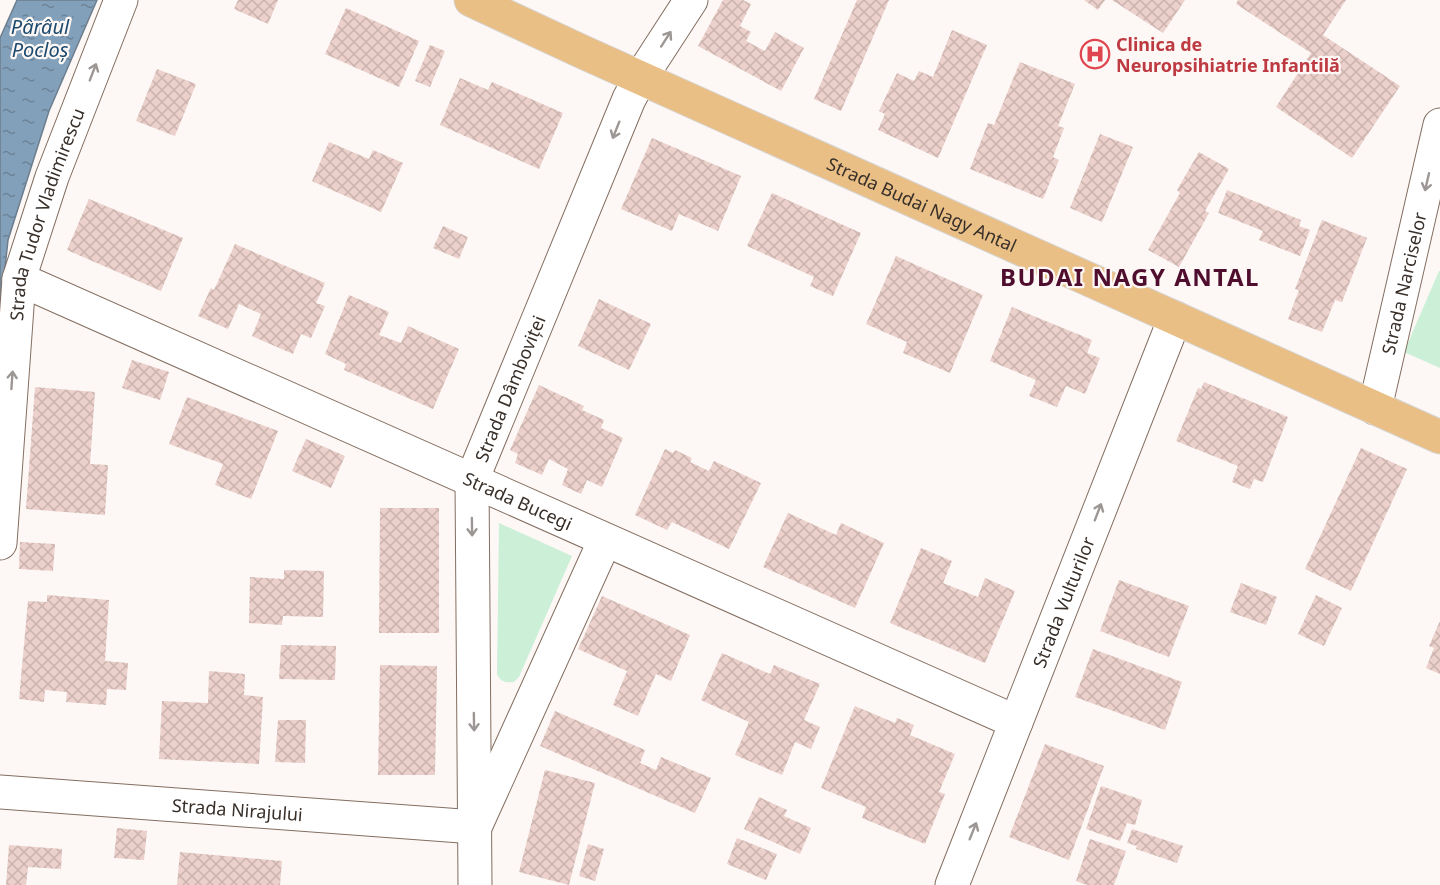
<svg xmlns="http://www.w3.org/2000/svg" width="1440" height="885" font-family="'Noto Sans',sans-serif">
<defs>
<pattern id="water-ripples" width="26" height="14" patternUnits="userSpaceOnUse" patternTransform="scale(1.5)"><rect width="26" height="14" fill="#83a0ba"/><path d="M2 4q2-2 4 0t4 0M15 11q2-2 4 0t4 0" fill="none" stroke="#6c8397"/></pattern>
<pattern id="building-cross-hatch" width="8" height="8" patternUnits="userSpaceOnUse" patternTransform="scale(1.5)"><rect width="8" height="8" fill="#ecd0cb"/><path d="M0 0l8 8M0 8l8-8" fill="none" stroke="#cbb3ae"/></pattern>
</defs>
<rect width="100%" height="100%" fill="#fdf8f5"/>
<g fill="#ccefd7">
<path d="M 1439,271 L 1440,271 L 1440,368 L 1404,352 Z"/>
<path d="M 499,523 L 572,556 L 519,677 L 514,682 C 505,683 501,682 497,674 Z"/>
</g>
<path fill="url(#water-ripples)" stroke="#6c7e8e" stroke-width="1.5" d="M 17,0 L 97,0 L 49,111 L 8,240 L 0,315 L 0,38 Z"/>
<g fill="url(#building-cross-hatch)">
<path d="M 238,0 L 278,0 L 268,24 L 234,9 Z"/>
<path d="M 723,0 L 743,0 L 751,4 L 740,26 L 751,32 L 746,41 L 765,51 L 775,32 L 804,48 L 781,91 L 698,46 Z"/>
<path d="M 857,0 L 889,0 L 841,111 L 814,99 Z"/>
<path d="M 1084,0 L 1105,0 L 1098,10 Z"/>
<path d="M 1112,0 L 1185,0 L 1163,33 Z"/>
<path d="M 1238,0 L 1346,0 L 1323,35 L 1400,86 L 1352,158 L 1276,107 L 1311,53 L 1236,4 Z"/>
<path d="M 346,8 L 419,41 L 399,87 L 325,54 Z"/>
<path d="M 952,30 L 987,45 L 938,158 L 878,130 L 885,114 L 879,111 L 897,73 L 914,81 L 919,71 L 933,77 Z"/>
<path d="M 430,45 L 445,51 L 430,87 L 415,81 Z"/>
<path d="M 1020,62 L 1075,84 L 1058,126 L 1064,128 L 1053,157 L 1059,160 L 1043,199 L 970,169 L 988,123 L 994,125 Z"/>
<path d="M 157,69 L 196,84 L 175,136 L 136,121 Z"/>
<path d="M 460,78 L 488,90 L 492,82 L 563,113 L 539,169 L 440,125 Z"/>
<path d="M 1100,134 L 1133,147 L 1102,222 L 1070,208 Z"/>
<path d="M 652,138 L 741,176 L 718,231 L 679,214 L 672,231 L 621,209 Z"/>
<path d="M 329,142 L 369,159 L 373,150 L 403,163 L 381,212 L 312,181 Z"/>
<path d="M 1199,152 L 1229,169 L 1205,211 L 1209,213 L 1179,267 L 1148,250 L 1180,193 L 1177,190 Z"/>
<path d="M 1227,190 L 1301,220 L 1299,226 L 1310,230 L 1300,256 L 1259,240 L 1263,231 L 1218,213 Z"/>
<path d="M 772,193 L 861,233 L 833,296 L 810,286 L 814,277 L 747,246 Z"/>
<path d="M 89,199 L 183,238 L 161,291 L 67,250 Z"/>
<path d="M 1322,220 L 1367,238 L 1342,302 L 1335,300 L 1322,332 L 1288,319 L 1299,290 L 1295,289 Z"/>
<path d="M 443,226 L 468,237 L 459,259 L 433,248 Z"/>
<path d="M 235,244 L 325,283 L 316,303 L 325,306 L 311,338 L 301,334 L 293,354 L 252,336 L 261,314 L 239,304 L 228,329 L 198,316 L 211,288 L 214,290 Z"/>
<path d="M 896,256 L 983,295 L 950,373 L 903,353 L 907,342 L 866,324 Z"/>
<path d="M 349,295 L 389,312 L 379,335 L 401,343 L 408,326 L 459,349 L 433,409 L 344,370 L 346,364 L 325,354 Z"/>
<path d="M 599,299 L 651,324 L 629,370 L 578,346 Z"/>
<path d="M 1012,307 L 1092,340 L 1087,353 L 1100,358 L 1085,394 L 1066,386 L 1057,407 L 1029,396 L 1036,380 L 990,361 Z"/>
<path d="M 132,360 L 169,372 L 160,400 L 122,388 Z"/>
<path d="M 1204,382 L 1288,417 L 1263,482 L 1254,479 L 1250,489 L 1232,482 L 1238,466 L 1176,441 L 1198,388 L 1201,389 Z"/>
<path d="M 539,385 L 584,406 L 582,410 L 604,420 L 601,428 L 623,438 L 602,487 L 587,480 L 581,494 L 562,485 L 568,469 L 549,459 L 542,475 L 515,463 L 518,454 L 510,450 Z"/>
<path d="M 35,387 L 95,392 L 90,464 L 108,465 L 105,515 L 26,509 Z"/>
<path d="M 187,397 L 278,431 L 251,499 L 215,485 L 223,464 L 169,444 Z"/>
<path d="M 306,439 L 345,456 L 331,488 L 292,471 Z"/>
<path d="M 1361,448 L 1407,469 L 1351,591 L 1305,569 Z"/>
<path d="M 665,449 L 673,453 L 675,450 L 692,458 L 690,462 L 709,471 L 714,461 L 761,483 L 729,549 L 672,522 L 667,530 L 635,515 Z"/>
<path d="M 380,508 L 439,508 L 439,633 L 379,633 Z"/>
<path d="M 788,513 L 836,535 L 841,523 L 884,543 L 855,608 L 763,567 Z"/>
<path d="M 20,542 L 55,544 L 53,571 L 19,569 Z"/>
<path d="M 921,548 L 952,561 L 943,583 L 978,597 L 985,578 L 1015,591 L 985,663 L 890,623 Z"/>
<path d="M 284,570 L 324,571 L 323,617 L 283,616 L 282,625 L 249,623 L 250,577 L 284,579 Z"/>
<path d="M 1119,580 L 1189,606 L 1169,657 L 1100,631 Z"/>
<path d="M 1241,583 L 1277,597 L 1266,625 L 1230,612 Z"/>
<path d="M 47,595 L 109,600 L 105,661 L 128,663 L 126,690 L 107,689 L 106,705 L 66,702 L 67,692 L 45,690 L 44,702 L 19,699 L 28,601 L 47,602 Z"/>
<path d="M 1316,595 L 1342,608 L 1324,646 L 1298,634 Z"/>
<path d="M 602,596 L 690,635 L 671,681 L 656,674 L 638,716 L 613,705 L 627,671 L 578,649 Z"/>
<path d="M 1440,621 L 1440,674 L 1426,668 L 1434,648 L 1429,646 Z"/>
<path d="M 281,645 L 336,646 L 335,680 L 279,679 Z"/>
<path d="M 1093,649 L 1182,682 L 1165,730 L 1075,697 Z"/>
<path d="M 722,653 L 770,674 L 774,665 L 820,684 L 804,720 L 820,727 L 811,749 L 795,742 L 782,775 L 735,755 L 749,722 L 701,700 Z"/>
<path d="M 380,665 L 437,666 L 435,775 L 378,775 Z"/>
<path d="M 209,671 L 245,674 L 244,695 L 263,697 L 259,764 L 159,759 L 162,701 L 208,703 Z"/>
<path d="M 855,706 L 895,723 L 897,718 L 914,725 L 910,735 L 955,754 L 939,792 L 945,794 L 925,844 L 862,818 L 866,807 L 821,788 Z"/>
<path d="M 555,711 L 645,750 L 640,763 L 656,770 L 661,757 L 711,778 L 695,813 L 540,746 Z"/>
<path d="M 278,720 L 306,720 L 305,763 L 275,762 Z"/>
<path d="M 1045,744 L 1104,766 L 1069,860 L 1009,837 Z"/>
<path d="M 545,770 L 595,783 L 569,885 L 519,872 Z"/>
<path d="M 1101,786 L 1142,800 L 1135,825 L 1127,823 L 1120,841 L 1086,829 Z"/>
<path d="M 759,797 L 787,810 L 784,816 L 811,828 L 800,854 L 744,829 Z"/>
<path d="M 117,828 L 147,831 L 144,860 L 114,858 Z"/>
<path d="M 1132,829 L 1183,846 L 1177,863 L 1136,849 L 1137,846 L 1127,843 Z"/>
<path d="M 737,838 L 777,854 L 766,880 L 727,864 Z"/>
<path d="M 1090,839 L 1126,851 L 1114,885 L 1087,885 L 1076,881 Z"/>
<path d="M 588,844 L 604,849 L 595,881 L 579,876 Z"/>
<path d="M 9,845 L 62,849 L 61,869 L 28,867 L 26,885 L 6,885 Z"/>
<path d="M 180,852 L 282,861 L 280,885 L 177,885 Z"/>
</g>
<g fill="none" stroke-linecap="round" stroke-linejoin="round">
<g stroke="#836e61" stroke-width="35">
<g id="minor">
<path id="s1" d="M 19,279 L 1016,722"/>
<path id="s2" d="M 1375,408 L 1440,125"/>
<path id="s3" d="M 0,543 L 19,279 L 52,177 L 121,0"/>
<path id="s4" d="M 0,792 L 475,827 L 605,540"/>
<path id="s5" d="M 475,885 L 472,480 L 629,99 L 641,77 L 691,0"/>
<path id="s6" d="M 952,885 L 1175,318"/>
</g>
</g>
<g stroke="#d7d5d4" stroke-width="35">
<g id="major">
<path id="s7" d="M 471,0 L 585,53 L 1440,437"/>
</g>
</g>
<use href="#minor" stroke="#fff" stroke-width="33"/>
<use href="#major" stroke="#e9bf86" stroke-width="33"/>
</g>
<defs><path id="oneway-shaft" d="M-6 0H5M1.5-3L5.5 0L1.5 3" fill="none" stroke-width="1.6" stroke-linecap="round" stroke-linejoin="round" transform="scale(1.5)"/></defs>
<g stroke="#9c9794">
<use href="#oneway-shaft" transform="translate(666 39) rotate(-57)"/>
<use href="#oneway-shaft" transform="translate(93 72) rotate(-69)"/>
<use href="#oneway-shaft" transform="translate(616 130) rotate(112)"/>
<use href="#oneway-shaft" transform="translate(1427 182) rotate(103)"/>
<use href="#oneway-shaft" transform="translate(12 380) rotate(-86)"/>
<use href="#oneway-shaft" transform="translate(1098 512) rotate(-69)"/>
<use href="#oneway-shaft" transform="translate(472 527) rotate(89)"/>
<use href="#oneway-shaft" transform="translate(474 722) rotate(89)"/>
<use href="#oneway-shaft" transform="translate(973 831) rotate(-68)"/>
</g>
<defs>
<g id="hospital-ring" transform="scale(1.5)"><circle r="9.5" fill="#fdf8f5" stroke="#e0444e" stroke-width="1.5"/><path d="M-5-5h3v3.5h4V-5h3V5h-3V1.5h-4V5h-3Z" fill="#e0444e"/></g>
</defs>
<g fill-rule="evenodd">
<use href="#hospital-ring" x="1095" y="54"/>
</g>
<g text-anchor="middle" dominant-baseline="central" stroke-width="4.5" stroke-linejoin="round" paint-order="stroke">
<g font-size="18" font-weight="bold" fill="#be3a42" stroke="#fdf8f5" text-anchor="start">
<text x="1116" y="44">Clinica de<tspan x="1116" dy="21">Neuropsihiatrie Infantilă</tspan></text>
</g>
<g font-size="18" fill="#382f29" stroke="#fdf8f5">
<text stroke="none"><textPath href="#s7" startOffset="495">Strada Budai Nagy Antal</textPath></text>
<text stroke="none"><textPath href="#s3" startOffset="334">Strada Tudor Vladimirescu</textPath></text>
<text stroke="none"><textPath href="#s2" startOffset="128">Strada Narciselor</textPath></text>
<text stroke="none"><textPath href="#s5" startOffset="504">Strada Dâmboviței</textPath></text>
<text stroke="none"><textPath href="#s1" startOffset="546">Strada Bucegi</textPath></text>
<text stroke="none"><textPath href="#s6" startOffset="304">Strada Vulturilor</textPath></text>
<text stroke="none"><textPath href="#s4" startOffset="238">Strada Nirajului</textPath></text>
</g>
<g font-size="20" font-style="italic" fill="#1b4a6e" stroke="#fdf8f5">
<text x="40" y="26">Pârâul<tspan x="40" dy="23">Pocloș</tspan></text>
</g>
<g font-size="24" font-weight="bold" letter-spacing="1.5" fill="#4f0e2e" stroke="#fdf8f5">
<text x="1130" y="276">BUDAI NAGY ANTAL</text>
</g>
</g>
</svg>
